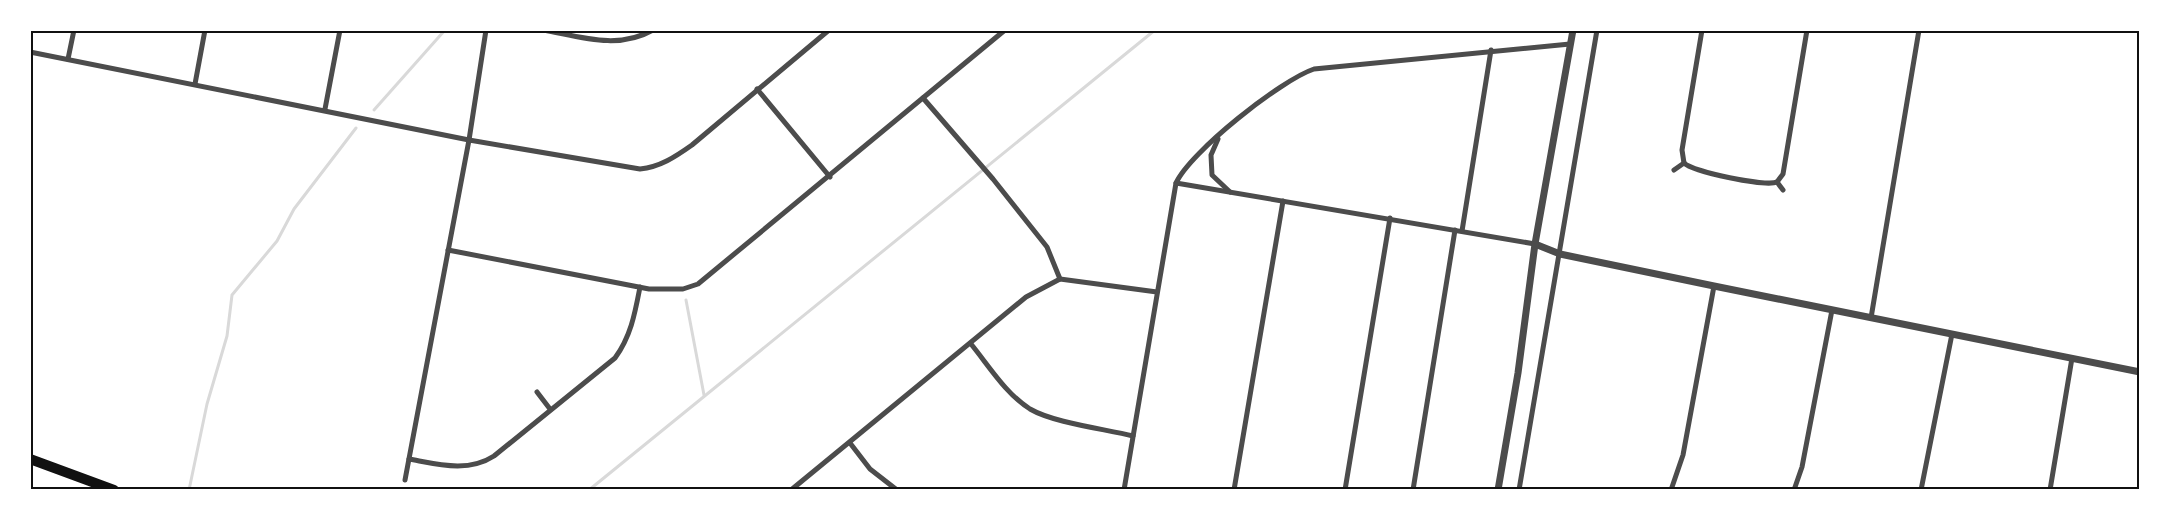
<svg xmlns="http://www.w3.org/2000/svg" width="2170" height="520" font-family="'Work Sans',sans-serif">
<rect width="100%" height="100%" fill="#fff"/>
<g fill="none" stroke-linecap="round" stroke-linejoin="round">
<g stroke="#d9d9d9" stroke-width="3">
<path d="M 374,110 L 445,30"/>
<path d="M 686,300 L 704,395"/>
<path d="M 189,490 L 207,404 L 227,336 L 232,295 L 277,241 L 294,209 L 356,128"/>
<path d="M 589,490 L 1155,30"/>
</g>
<g stroke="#4c4c4c" stroke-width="5">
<path d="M 544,30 C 581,37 618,50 653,30"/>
<path d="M 30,52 L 469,140 L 640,169 C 660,167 675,157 692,145 L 829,30"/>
<path d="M 68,59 L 74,30"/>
<path d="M 195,84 L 205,30"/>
<path d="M 757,89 L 830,177"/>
<path d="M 923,98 L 993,179 L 1047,247 L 1060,279"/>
<path d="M 325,109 L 340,30"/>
<path d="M 1218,139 L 1211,155 L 1212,175 L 1230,192"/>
<path d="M 1684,163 L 1682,150 L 1702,30"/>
<path d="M 1684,163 C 1693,172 1766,187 1777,182"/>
<path d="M 1674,170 L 1684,163"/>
<path d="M 1777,182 L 1783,174 L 1807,30"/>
<path d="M 1777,182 L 1783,190"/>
<path d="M 1176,183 L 1535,244"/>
<path d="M 1462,231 L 1491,50"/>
<path d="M 448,250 L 649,289 L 683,289 L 698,284 L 1005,30"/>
<path d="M 1871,318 L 1919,30"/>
<path d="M 971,344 C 989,366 1006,394 1030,409 C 1054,423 1105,429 1133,436"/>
<path d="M 537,392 L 550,409"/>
<path d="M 850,443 L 870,469 L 897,490"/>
<path d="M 409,459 C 437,464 468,473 494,456 L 615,358 C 631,336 635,313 640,287"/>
<path d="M 405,480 L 469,140 L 486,30"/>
<path d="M 791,490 L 1026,297 L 1060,279 L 1157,292"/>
<path d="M 1124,490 L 1176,183 C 1190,152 1281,80 1314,69 L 1570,44"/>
<path d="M 1234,490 L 1283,201"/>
<path d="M 1345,490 L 1390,218"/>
<path d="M 1413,490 L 1455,230"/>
<path d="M 1519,490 L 1597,30"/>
<path d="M 1671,490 L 1683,455 L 1714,286"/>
<path d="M 1794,490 L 1802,467 L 1832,310"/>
<path d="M 1921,490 L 1952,334"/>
<path d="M 2050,490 L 2072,358"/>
</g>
<g stroke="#4c4c4c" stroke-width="7">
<path d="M 1535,244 L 1560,254 L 1714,286 L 2140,372"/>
<path d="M 1498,490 L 1518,373 L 1535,244 L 1573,30"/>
</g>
<path stroke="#111" stroke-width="10" d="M 30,459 L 114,490"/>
</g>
<rect width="2170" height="520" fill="none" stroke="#ffffff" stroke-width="63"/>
<rect x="32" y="32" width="2106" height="456" fill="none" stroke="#111" stroke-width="2"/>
</svg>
